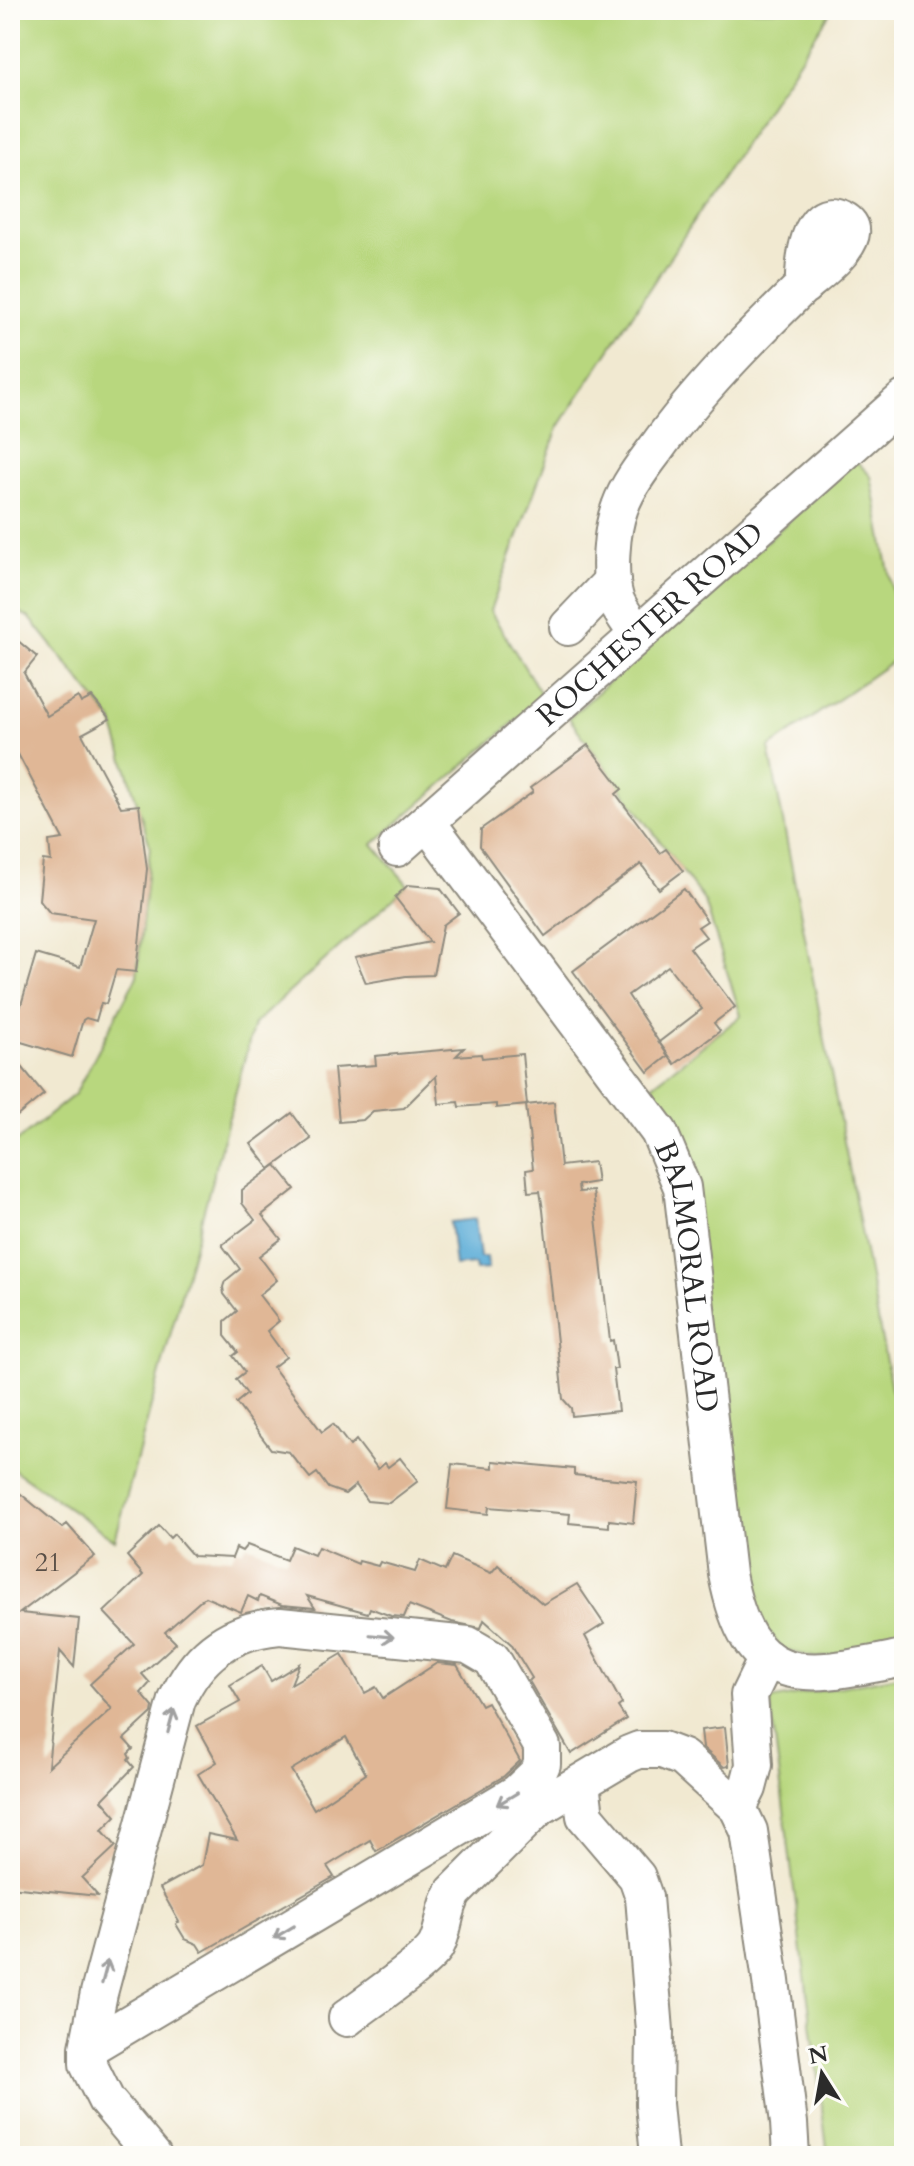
<svg xmlns="http://www.w3.org/2000/svg" width="914" height="2166" font-family="Cardo,serif">
<rect width="100%" height="100%" fill="#fdfcf7"/>
<filter id="ink" filterUnits="userSpaceOnUse"><feTurbulence type="fractalNoise" baseFrequency=".0125" numOctaves="2"/><feDisplacementMap in="SourceGraphic" scale="16" xChannelSelector="R" yChannelSelector="G"/><feConvolveMatrix kernelMatrix="1 2 1 2 8 2 1 2 1" color-interpolation-filters="sRGB"/></filter>
<filter id="wash" filterUnits="userSpaceOnUse"><feTurbulence type="fractalNoise" baseFrequency=".006" numOctaves="4" result="noise"/><feDisplacementMap in="SourceGraphic" scale="32" xChannelSelector="R" yChannelSelector="G"/><feGaussianBlur stdDeviation="1.8" result="paint"/><feColorMatrix in="noise" values="0 0 0 0 0 0 0 0 0 0 0 0 0 0 0 0 0 1.4 0 .05"/><feComposite in="paint" operator="in"/></filter>
<g filter="url(#wash)">
<rect width="100%" height="100%" fill="#f1e9d1"/>
<g fill="#b8d77e" stroke="#728154" stroke-width="2">
<path d="M 10,10 L 832,10 L 558,428 L 490,611 L 543,697 L 373,844 L 408,885 L 254,1024 L 115,1540 L 10,1467 L 10,1147 L 75,1094 L 137,976 L 150,846 L 112,720 L 30,618 L 10,607 Z"/>
<path d="M 856,461 L 871,476 L 904,653 L 769,748 L 904,1456 L 904,1642 L 817,1658 L 784,1650 L 752,1617 L 645,1091 L 741,1016 L 705,902 L 569,718 Z"/>
<path d="M 904,1675 L 904,2156 L 828,2156 L 770,1700 Z"/>
</g>
<path fill="#5eaed8" stroke="#446c82" stroke-width="2" d="M 475,1219 L 480,1257 L 487,1257 L 488,1269 L 476,1270 L 475,1264 L 455,1266 L 450,1222 Z"/>
<g id="blocks">
<g fill="#e0b796" fill-rule="evenodd">
<path d="M 10,634 L 37,657 L 24,673 L 47,716 L 78,697 L 81,703 L 92,697 L 110,719 L 82,734 L 121,807 L 139,805 L 147,869 L 136,972 L 116,970 L 106,1004 L 101,1003 L 96,1021 L 86,1018 L 83,1020 L 72,1057 L 11,1039 L 36,954 L 80,967 L 94,919 L 50,913 L 39,900 L 43,860 L 51,861 L 49,841 L 63,839 L 18,754 L 10,758 Z"/>
<path d="M 588,745 L 622,789 L 616,794 L 660,853 L 666,849 L 683,871 L 659,889 L 641,864 L 545,936 L 480,846 L 481,829 L 533,792 L 530,788 Z"/>
<path d="M 408,885 L 440,888 L 459,913 L 443,925 L 433,975 L 406,976 L 366,983 L 355,957 L 430,942 L 395,897 Z"/>
<path d="M 684,889 L 707,921 L 698,927 L 706,937 L 690,948 L 735,1007 L 714,1023 L 720,1031 L 675,1064 L 659,1042 L 702,1009 L 668,966 L 628,995 L 668,1056 L 648,1072 L 573,971 Z"/>
<path d="M 464,1048 L 456,1056 L 481,1054 L 482,1058 L 522,1054 L 527,1105 L 496,1108 L 496,1104 L 459,1107 L 458,1102 L 439,1104 L 436,1076 L 404,1108 L 373,1111 L 363,1120 L 339,1122 L 334,1068 L 376,1065 L 375,1056 Z"/>
<path d="M 10,1052 L 44,1094 L 10,1122 Z"/>
<path d="M 554,1102 L 561,1166 L 594,1162 L 597,1182 L 578,1185 L 579,1192 L 593,1191 L 610,1341 L 613,1340 L 617,1369 L 613,1369 L 618,1411 L 572,1416 L 571,1408 L 563,1399 L 543,1210 L 540,1191 L 528,1192 L 526,1170 L 533,1169 L 526,1105 Z"/>
<path d="M 292,1113 L 311,1139 L 270,1169 L 251,1144 Z"/>
<path d="M 276,1165 L 295,1189 L 262,1215 L 281,1239 L 259,1256 L 277,1280 L 259,1295 L 279,1321 L 267,1331 L 286,1357 L 273,1367 L 322,1432 L 333,1424 L 350,1446 L 356,1440 L 378,1469 L 385,1463 L 388,1467 L 400,1458 L 418,1481 L 389,1503 L 367,1501 L 356,1485 L 345,1494 L 328,1488 L 317,1473 L 310,1478 L 289,1452 L 271,1449 L 236,1403 L 247,1394 L 236,1379 L 245,1372 L 233,1356 L 238,1352 L 225,1336 L 225,1321 L 237,1311 L 224,1294 L 223,1287 L 225,1281 L 240,1269 L 222,1245 L 255,1220 L 242,1203 L 242,1190 Z"/>
<path d="M 493,1461 L 574,1469 L 574,1475 L 637,1481 L 633,1523 L 609,1520 L 609,1527 L 569,1523 L 570,1514 L 489,1507 L 488,1514 L 447,1509 L 452,1464 L 493,1468 Z"/>
<path d="M 10,1485 L 62,1528 L 67,1524 L 95,1556 L 20,1613 L 79,1619 L 74,1667 L 60,1651 L 48,1767 L 112,1709 L 90,1684 L 134,1644 L 104,1612 L 143,1575 L 127,1556 L 159,1526 L 170,1538 L 174,1534 L 193,1556 L 232,1558 L 236,1548 L 242,1551 L 247,1545 L 286,1560 L 292,1546 L 314,1555 L 318,1547 L 358,1564 L 359,1561 L 378,1566 L 380,1562 L 415,1572 L 420,1560 L 445,1571 L 452,1556 L 491,1573 L 498,1565 L 543,1604 L 577,1584 L 604,1624 L 585,1636 L 622,1704 L 618,1707 L 626,1719 L 571,1754 L 529,1681 L 532,1678 L 511,1644 L 484,1620 L 481,1628 L 452,1622 L 409,1605 L 404,1617 L 391,1616 L 370,1608 L 368,1613 L 307,1596 L 315,1608 L 282,1605 L 260,1596 L 258,1601 L 248,1596 L 241,1612 L 205,1597 L 165,1632 L 176,1643 L 142,1674 L 150,1683 L 141,1693 L 153,1707 L 152,1713 L 124,1739 L 133,1749 L 128,1754 L 130,1758 L 128,1760 L 134,1767 L 102,1800 L 116,1816 L 102,1830 L 116,1846 L 82,1878 L 98,1896 L 10,1887 Z"/>
<path d="M 342,1654 L 365,1693 L 376,1687 L 383,1698 L 437,1663 L 457,1665 L 481,1705 L 487,1702 L 520,1761 L 504,1776 L 376,1851 L 370,1840 L 327,1866 L 334,1877 L 202,1952 L 197,1944 L 185,1939 L 176,1924 L 179,1922 L 160,1888 L 202,1865 L 208,1834 L 237,1840 L 198,1774 L 217,1762 L 197,1726 L 240,1702 L 230,1685 L 262,1666 L 271,1681 L 299,1664 L 291,1684 ZM 346,1737 L 366,1774 L 314,1809 L 291,1770 Z"/>
<path d="M 725,1727 L 729,1766 L 724,1767 L 703,1748 L 701,1730 Z"/>
</g>
</g>
</g>
<g filter="url(#ink)">
<use href="#blocks" fill-opacity="0" stroke="#8e8a7e" stroke-width="2"/>
<g fill="none" stroke-linecap="round" stroke-linejoin="round">
<g stroke="#8e8a7e" stroke-width="40">
<g id="minor">
<path d="M 568,627 L 612,581"/>
<path d="M 637,634 C 630,623 619,610 615,598 C 608,574 611,530 620,507 C 627,487 642,467 655,450 C 697,391 750,338 802,287 C 813,277 874,234 842,219 C 808,202 803,266 804,286"/>
<path id="s1" d="M 427,822 L 659,1132 L 682,1187 L 727,1574 C 750,1694 806,1677 904,1658"/>
<path id="s2" d="M 397,848 L 904,399"/>
<path d="M 581,1783 L 585,1816 L 637,1877 L 644,1897 L 655,2031 L 654,2104 L 659,2156"/>
<path d="M 738,1808 L 748,1788 L 754,1765 L 749,1695 L 767,1658"/>
<path d="M 347,2018 C 366,2003 426,1963 436,1946 C 445,1929 443,1910 454,1892 L 538,1808 L 629,1754 L 639,1750 L 662,1750 L 683,1758 L 738,1808 L 749,1831 L 771,1981 L 789,2123 L 791,2156"/>
<path d="M 88,2048 L 517,1793 L 538,1773 L 542,1764 L 542,1746 L 492,1659 L 468,1645 L 280,1626 C 230,1630 197,1655 177,1700 L 99,1993 L 88,2048 L 88,2064 L 106,2100 L 153,2156"/>
</g>
</g>
<use href="#minor" stroke="#fff" stroke-width="36"/>
</g>
<defs><path id="oneway-shaft" d="M-6 0H5M1.5-3L5.5 0L1.5 3" fill="none" stroke-width="1.6" stroke-linecap="round" stroke-linejoin="round" transform="scale(2)"/></defs>
<g stroke="#a0a0a0">
<use href="#oneway-shaft" transform="translate(382 1636) rotate(6)"/>
<use href="#oneway-shaft" transform="translate(171 1721) rotate(-75)"/>
<use href="#oneway-shaft" transform="translate(507 1799) rotate(149)"/>
<use href="#oneway-shaft" transform="translate(284 1932) rotate(149)"/>
<use href="#oneway-shaft" transform="translate(105 1972) rotate(-75)"/>
</g>
</g>
<g text-anchor="middle" dominant-baseline="central" stroke-width="6" stroke-linejoin="round" paint-order="stroke">
<g font-size="26" fill="#584e46">
<text x="48" y="1562">21</text>
</g>
<g font-size="30" fill="#2b2b2b" stroke="#fdfcf7">
<text stroke="none"><textPath href="#s2" startOffset="338">ROCHESTER ROAD</textPath></text>
<text stroke="none"><textPath href="#s1" startOffset="536">BALMORAL ROAD</textPath></text>
</g>
</g>
<rect width="914" height="2166" fill="none" stroke="#fdfcf7" stroke-width="40"/>
<g transform="translate(822 2074) rotate(349)" stroke="#fdfcf7" stroke-width="6" paint-order="stroke">
<path d="M0-6L14 30L0 20L-14 30Z" fill="#2b2b2b"/>
<text y="-12" font-size="22" font-weight="bold" text-anchor="middle" fill="#2b2b2b">N</text>
</g>
</svg>
